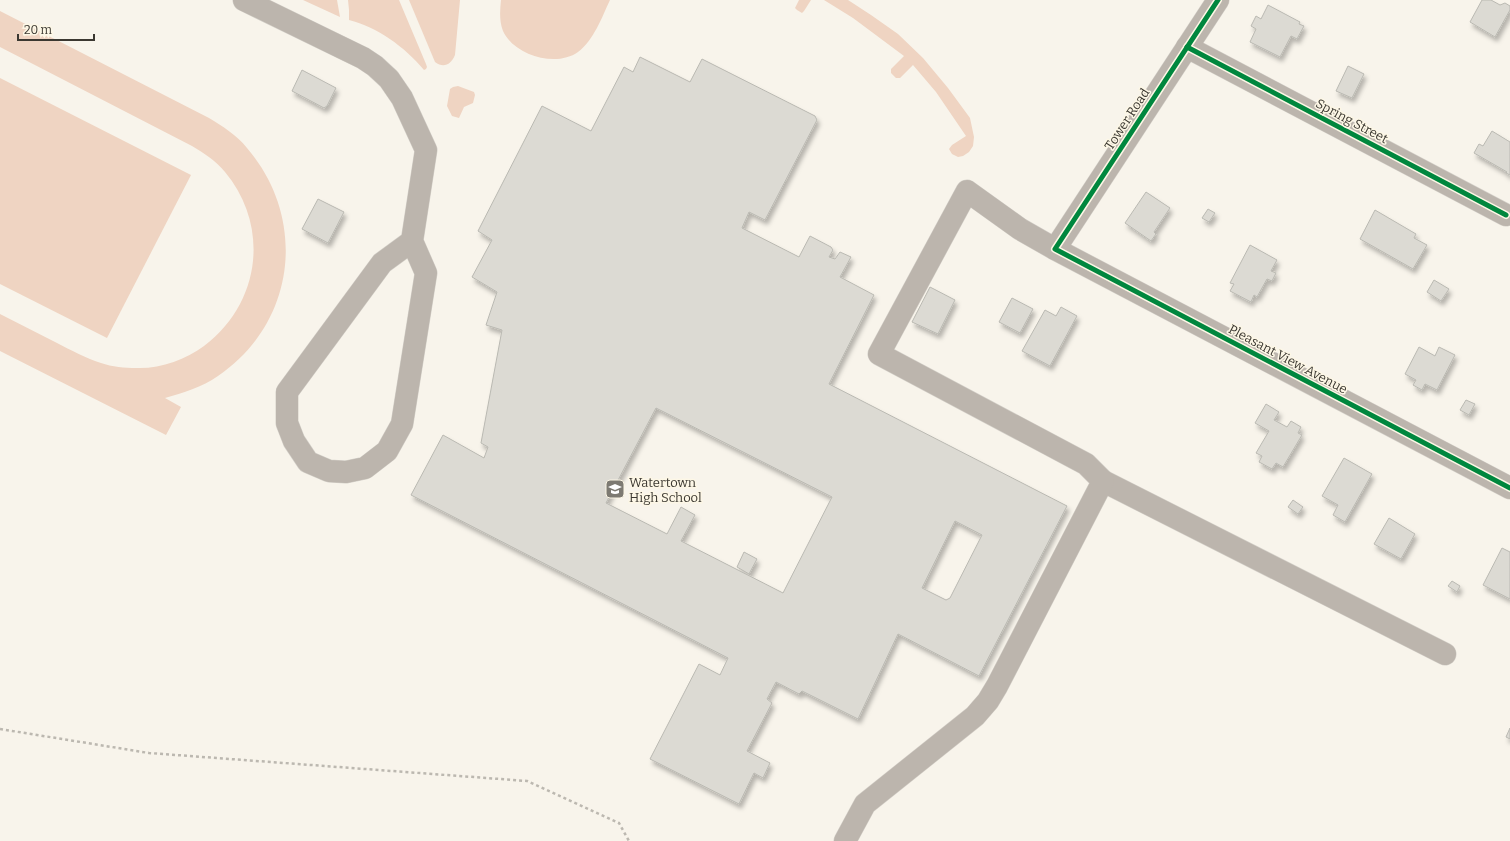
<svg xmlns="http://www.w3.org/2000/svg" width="1510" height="841" font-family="Bitter,serif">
<defs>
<filter id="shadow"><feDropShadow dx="2.5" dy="4.5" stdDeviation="2" flood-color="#0004"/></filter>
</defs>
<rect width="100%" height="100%" fill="#f8f4eb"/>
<g fill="#efd4c2">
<path d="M 303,0 L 337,0 L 340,17 Z"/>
<path d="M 348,0 L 399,0 L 426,64 L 427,67 L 426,69 L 424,70 C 405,47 377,27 349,20 L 349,10 Z"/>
<path d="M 409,0 L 460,0 L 455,55 C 451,64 444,69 435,62 Z"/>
<path d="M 501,0 L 610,0 C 602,17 594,40 578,52 C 556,68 514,55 503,31 C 499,21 500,10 501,0 Z"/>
<path d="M 799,0 L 811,0 L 804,11 L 802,13 L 797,10 L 795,8 Z"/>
<path d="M 824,0 L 848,0 L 871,15 L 898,34 L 923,58 L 948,88 L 970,118 L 974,137 L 973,146 L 969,152 L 963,156 L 958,157 L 952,154 L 949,149 L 952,145 L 966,136 L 936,92 L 913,65 L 900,78 L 896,78 L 891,73 L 891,69 L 904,56 L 853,18 Z"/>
<path d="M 0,11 L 209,118 C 222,126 237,135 247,148 C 308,219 296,323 218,376 C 202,387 183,393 165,398 L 181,407 L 166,435 L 0,351 L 0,314 C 19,324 38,333 57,343 C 71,350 85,358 101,363 C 112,367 125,368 136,368 C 160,369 185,360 204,346 C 261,303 270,226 225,172 C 216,161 204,153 192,146 L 0,47 Z"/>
<path d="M 0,78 L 191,175 L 107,338 L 0,284 Z"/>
<path d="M 458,86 L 474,92 L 475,95 L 473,103 L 464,107 L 459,118 L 452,116 L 447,106 L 450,89 L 453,87 Z"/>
</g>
<g fill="#dcdad3" stroke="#bab9b2" fill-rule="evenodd" filter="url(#shadow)">
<path d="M 1482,0 L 1491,0 L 1500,5 L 1505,3 L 1510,6 L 1510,10 L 1495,37 L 1470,22 Z"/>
<path d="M 1268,5 L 1300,22 L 1299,24 L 1304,26 L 1297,39 L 1291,36 L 1280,57 L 1250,42 L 1256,29 L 1251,26 L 1256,16 L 1261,19 Z"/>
<path d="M 640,57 L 690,82 L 702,59 L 815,116 L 817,120 L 765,220 L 749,212 L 742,228 L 799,257 L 810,236 L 831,247 L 833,250 L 829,257 L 835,259 L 840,252 L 851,257 L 840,277 L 874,295 L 829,384 L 1067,506 L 979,676 L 898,634 L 858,719 L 802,691 L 799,694 L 776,682 L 767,699 L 772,703 L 747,751 L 770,763 L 763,778 L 754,773 L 739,804 L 650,759 L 699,664 L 720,675 L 728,658 L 411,495 L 443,435 L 484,458 L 488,447 L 481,443 L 502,330 L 486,325 L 497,292 L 472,277 L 492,240 L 478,231 L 542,106 L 591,131 L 624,67 L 633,72 ZM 656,408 L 832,497 L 783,593 L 681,541 L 695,515 L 681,507 L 667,534 L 606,503 ZM 955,521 L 982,535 L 950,598 L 946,600 L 922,588 Z"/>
<path d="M 1348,66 L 1364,74 L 1352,98 L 1336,91 Z"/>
<path d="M 302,70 L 336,88 L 327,106 L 324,108 L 292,91 Z"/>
<path d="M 1492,131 L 1510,142 L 1510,175 L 1506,173 L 1507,172 L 1474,153 L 1479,144 L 1483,146 Z"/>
<path d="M 1146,192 L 1170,208 L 1154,232 L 1156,234 L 1151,241 L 1125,223 Z"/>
<path d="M 318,199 L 344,212 L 328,243 L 302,229 Z"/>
<path d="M 1208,209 L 1215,213 L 1209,222 L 1202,218 Z"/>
<path d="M 1375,210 L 1416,234 L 1414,238 L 1427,245 L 1413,269 L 1360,239 Z"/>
<path d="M 1250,245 L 1277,260 L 1271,271 L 1276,273 L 1272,281 L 1267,279 L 1257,297 L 1254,295 L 1251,302 L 1230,291 L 1234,284 L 1230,283 Z"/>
<path d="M 1434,280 L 1449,289 L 1441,301 L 1427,292 Z"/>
<path d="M 930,287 L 955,300 L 938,334 L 912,322 Z"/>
<path d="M 1012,298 L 1033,309 L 1020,333 L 999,322 Z"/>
<path d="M 1061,307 L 1077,316 L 1050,366 L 1022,351 L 1045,310 L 1056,316 Z"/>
<path d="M 1419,347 L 1435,356 L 1439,347 L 1455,355 L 1437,390 L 1425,384 L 1422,390 L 1413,385 L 1416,380 L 1405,374 Z"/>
<path d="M 1466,400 L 1475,404 L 1469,415 L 1460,410 Z"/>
<path d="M 1266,404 L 1279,412 L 1274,420 L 1287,427 L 1291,421 L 1301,427 L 1298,433 L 1302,435 L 1283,467 L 1276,463 L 1272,469 L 1259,462 L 1262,456 L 1256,453 L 1269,431 L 1255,423 Z"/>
<path d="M 1344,458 L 1372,474 L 1345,522 L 1333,515 L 1338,505 L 1322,496 Z"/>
<path d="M 1293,500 L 1303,507 L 1298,514 L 1288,507 Z"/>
<path d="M 1389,518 L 1415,534 L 1401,559 L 1374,544 Z"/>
<path d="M 1502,548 L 1510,552 L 1510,599 L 1483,585 Z"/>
<path d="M 744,552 L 757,559 L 749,574 L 737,567 Z"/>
<path d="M 1452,581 L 1460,586 L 1457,592 L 1448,586 Z"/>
<path d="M 1510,728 L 1510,739 L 1506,737 Z"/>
</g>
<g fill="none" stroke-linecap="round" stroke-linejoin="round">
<g stroke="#d5d1ca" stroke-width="23">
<g id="minor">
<path d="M 244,0 L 363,58 L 375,66 L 389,79 L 402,98 L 426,150 L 412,241 L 426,273 L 402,424 L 387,451 L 365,468 L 346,472 L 329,471 L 308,462 L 294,441 L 287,423 L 287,392 L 382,263 L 412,241"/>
<path d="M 1187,47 L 1506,215"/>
<path d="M 1055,249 L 1218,0"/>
<path d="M 1103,481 L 1445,654"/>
<path d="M 845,841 L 865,804 L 975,716 L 988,701 L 997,686 L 1103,481 L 1086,464 L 879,354 L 967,191 L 1020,229 L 1055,249 L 1510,488"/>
</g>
</g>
<path stroke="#bcb8b0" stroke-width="2.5" stroke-dasharray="3 3" stroke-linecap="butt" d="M 0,729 L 149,753 L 527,781 L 619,823 L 629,841"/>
<use href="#minor" stroke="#bcb5ad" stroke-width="22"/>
<g stroke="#fdf7e6" stroke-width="8">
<g id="cycleway">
<path d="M 1218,0 L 1055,249 L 1510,488"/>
<path d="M 1187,47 L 1506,215"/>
</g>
</g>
<use href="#cycleway" stroke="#00873e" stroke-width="5"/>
</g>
<defs>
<g id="school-square" transform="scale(1)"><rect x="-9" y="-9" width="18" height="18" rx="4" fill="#7d7a72" stroke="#fdf7e6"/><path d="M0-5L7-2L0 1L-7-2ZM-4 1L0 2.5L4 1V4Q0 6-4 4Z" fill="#fff"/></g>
</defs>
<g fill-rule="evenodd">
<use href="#school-square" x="615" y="489"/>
</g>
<g text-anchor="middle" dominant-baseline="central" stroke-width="3" stroke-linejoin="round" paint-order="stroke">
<g font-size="13" fill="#3b3831" stroke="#fdf7e6">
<text transform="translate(1127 119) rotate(-57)">Tower Road</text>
<text transform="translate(1352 121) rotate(28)">Spring Street</text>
<text transform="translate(1288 359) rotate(28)">Pleasant View Avenue</text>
</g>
<g font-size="13" fill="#3b3831" stroke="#fdf7e6" text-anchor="start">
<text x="629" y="482">Watertown<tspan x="629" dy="15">High School</tspan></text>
</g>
</g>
<path d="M18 34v6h76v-6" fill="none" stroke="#3b3831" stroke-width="2"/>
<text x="24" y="34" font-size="12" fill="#3b3831" stroke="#fdf7e6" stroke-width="3" paint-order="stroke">20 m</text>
</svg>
